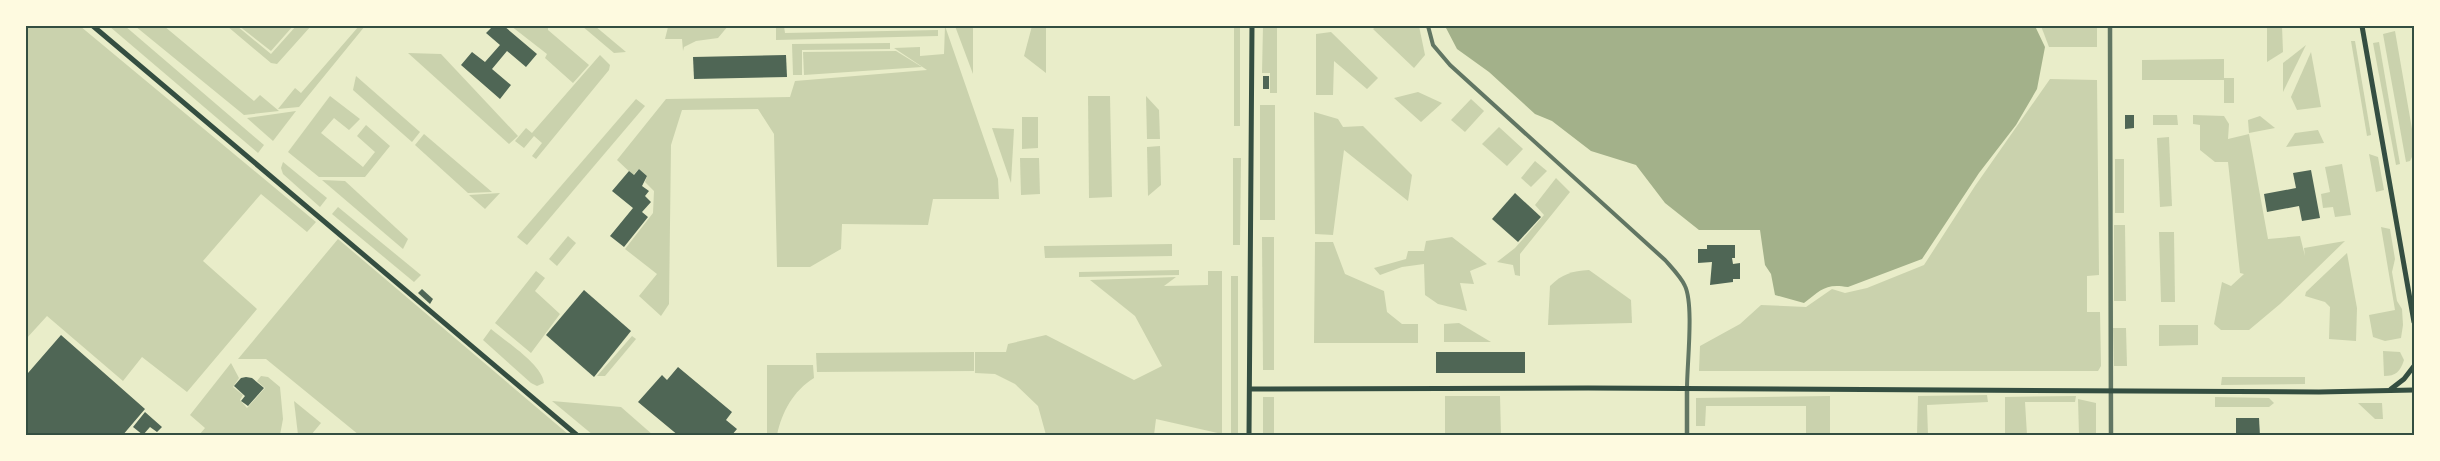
<svg xmlns="http://www.w3.org/2000/svg" width="2440" height="461" font-family="Arial,sans-serif">
<rect width="100%" height="100%" fill="#e9edc9"/>
<g fill="#cad2ad">
<path d="M 26,26 L 80,26 L 316,222 L 307,232 L 261,194 L 203,261 L 257,309 L 187,392 L 142,357 L 123,381 L 47,316 L 26,339 Z"/>
<path d="M 109,26 L 125,26 L 264,145 L 258,153 Z"/>
<path d="M 135,26 L 164,26 L 254,101 L 260,95 L 279,111 L 244,115 Z"/>
<path d="M 227,26 L 237,26 L 271,54 L 296,26 L 311,26 L 277,64 L 271,63 Z"/>
<path d="M 239,26 L 293,26 L 271,51 Z"/>
<path d="M 359,26 L 365,26 L 299,107 L 278,109 L 295,88 L 301,93 Z"/>
<path d="M 511,26 L 548,26 L 548,30 L 589,65 L 573,83 L 545,58 L 547,54 Z"/>
<path d="M 582,26 L 595,26 L 626,52 L 614,53 Z"/>
<path d="M 728,26 L 718,38 L 696,41 L 684,47 L 683,51 L 682,39 L 665,39 L 668,27 Z"/>
<path d="M 776,26 L 784,26 L 785,33 L 938,30 L 938,36 L 776,40 Z"/>
<path d="M 945,26 L 998,179 L 999,199 L 933,199 L 928,225 L 842,224 L 841,249 L 810,267 L 777,267 L 774,134 L 758,109 L 682,110 L 671,145 L 669,304 L 661,316 L 639,296 L 657,274 L 625,249 L 653,213 L 654,191 L 645,182 L 647,176 L 639,169 L 633,175 L 617,160 L 666,99 L 790,97 L 795,81 L 927,70 L 894,48 L 920,47 L 920,56 L 944,54 Z"/>
<path d="M 955,26 L 973,26 L 973,74 Z"/>
<path d="M 1032,26 L 1046,26 L 1046,73 L 1024,56 Z"/>
<rect x="1234" y="26" width="6" height="100"/>
<path d="M 1263,26 L 1277,26 L 1277,93 L 1270,93 L 1270,73 L 1262,73 Z"/>
<path d="M 1377,26 L 1419,26 L 1425,55 L 1414,68 L 1373,29 Z"/>
<path d="M 2041,26 L 2097,26 L 2097,47 L 2049,47 Z"/>
<path d="M 2267,26 L 2282,26 L 2283,52 L 2267,62 Z"/>
<path d="M 2395,31 L 2412,129 L 2414,129 L 2414,153 L 2410,161 L 2406,162 L 2383,34 Z"/>
<path d="M 1331,32 L 1378,78 L 1367,89 L 1334,61 L 1333,95 L 1316,95 L 1316,34 Z"/>
<path d="M 2351,41 L 2355,41 L 2371,135 L 2367,136 Z"/>
<path d="M 2379,42 L 2400,164 L 2396,165 L 2373,43 Z"/>
<path d="M 890,43 L 890,49 L 802,50 L 802,75 L 793,75 L 792,44 Z"/>
<path d="M 2306,45 L 2283,92 L 2283,63 Z"/>
<path d="M 896,51 L 922,67 L 804,75 L 803,52 Z"/>
<path d="M 2311,52 L 2321,107 L 2297,110 L 2291,97 Z"/>
<path d="M 408,53 L 441,54 L 518,136 L 509,144 Z"/>
<path d="M 600,55 L 610,65 L 609,70 L 536,159 L 532,156 L 542,143 L 534,136 L 524,148 L 515,141 L 526,128 L 532,133 Z"/>
<path d="M 2224,59 L 2224,78 L 2234,78 L 2234,103 L 2224,103 L 2224,80 L 2142,80 L 2142,60 Z"/>
<path d="M 356,76 L 420,132 L 412,142 L 353,90 Z"/>
<path d="M 2050,79 L 2097,80 L 2099,275 L 2087,276 L 2087,312 L 2100,312 L 2101,366 L 2098,371 L 1699,371 L 1700,346 L 1740,324 L 1761,305 L 1806,307 L 1832,289 L 1845,293 L 1867,288 L 1924,265 L 1975,186 Z"/>
<path d="M 1418,92 L 1442,103 L 1421,122 L 1394,98 Z"/>
<path d="M 330,96 L 360,119 L 349,130 L 334,118 L 321,133 L 363,167 L 375,152 L 357,136 L 366,125 L 390,146 L 365,177 L 319,177 L 288,152 Z"/>
<path d="M 1088,96 L 1110,96 L 1112,197 L 1089,198 Z"/>
<path d="M 1146,96 L 1159,110 L 1160,139 L 1147,139 Z"/>
<path d="M 636,99 L 645,106 L 527,245 L 517,237 Z"/>
<path d="M 1471,99 L 1484,111 L 1465,132 L 1451,120 Z"/>
<rect x="1260" y="105" width="15" height="115"/>
<path d="M 296,111 L 273,141 L 247,118 Z"/>
<path d="M 1314,112 L 1338,119 L 1343,127 L 1363,126 L 1412,175 L 1408,201 L 1344,150 L 1333,235 L 1315,234 Z"/>
<path d="M 2153,115 L 2177,115 L 2178,125 L 2153,125 Z"/>
<path d="M 2193,115 L 2224,116 L 2229,124 L 2228,139 L 2249,134 L 2268,239 L 2300,236 L 2305,256 L 2304,248 L 2345,241 L 2280,304 L 2249,330 L 2221,330 L 2214,324 L 2222,282 L 2231,286 L 2244,274 L 2240,273 L 2228,162 L 2215,162 L 2200,150 L 2200,125 L 2193,124 Z"/>
<path d="M 2260,116 L 2275,128 L 2249,133 L 2248,120 Z"/>
<path d="M 1022,117 L 1038,117 L 1038,148 L 1022,149 Z"/>
<path d="M 1499,127 L 1523,149 L 1507,166 L 1482,144 Z"/>
<path d="M 992,128 L 1014,129 L 1011,183 Z"/>
<path d="M 2318,130 L 2324,143 L 2286,147 L 2295,133 Z"/>
<path d="M 424,134 L 492,192 L 468,193 L 415,145 Z"/>
<path d="M 2169,137 L 2172,206 L 2160,207 L 2157,138 Z"/>
<path d="M 1160,146 L 1161,185 L 1148,196 L 1147,147 Z"/>
<path d="M 2369,154 L 2378,157 L 2384,190 L 2376,192 Z"/>
<path d="M 1020,158 L 1039,158 L 1040,194 L 1021,195 Z"/>
<path d="M 1233,158 L 1241,158 L 1240,245 L 1233,245 Z"/>
<rect x="2115" y="159" width="9" height="54"/>
<path d="M 1535,161 L 1547,171 L 1531,187 L 1521,178 Z"/>
<path d="M 283,162 L 327,198 L 320,207 L 283,174 L 281,168 Z"/>
<path d="M 2342,164 L 2351,215 L 2335,217 L 2333,207 L 2323,208 L 2321,194 L 2330,192 L 2325,167 Z"/>
<path d="M 1556,178 L 1570,192 L 1520,254 L 1520,276 L 1515,275 L 1513,265 L 1497,262 L 1515,248 L 1544,215 L 1535,205 Z"/>
<path d="M 322,180 L 345,181 L 408,239 L 403,249 Z"/>
<path d="M 500,193 L 485,209 L 469,195 Z"/>
<path d="M 338,207 L 421,275 L 414,282 L 332,214 Z"/>
<path d="M 2114,225 L 2125,225 L 2126,301 L 2114,301 Z"/>
<path d="M 2381,227 L 2390,229 L 2395,259 L 2392,272 L 2397,301 L 2402,309 L 2403,325 L 2401,338 L 2385,341 L 2373,337 L 2369,315 L 2395,310 Z"/>
<path d="M 2159,232 L 2174,232 L 2175,302 L 2161,302 Z"/>
<path d="M 568,236 L 576,243 L 557,266 L 549,259 Z"/>
<path d="M 1262,237 L 1274,237 L 1274,370 L 1263,370 Z"/>
<path d="M 1452,237 L 1487,264 L 1470,271 L 1474,284 L 1460,283 L 1467,311 L 1438,304 L 1425,295 L 1424,264 L 1402,267 L 1380,275 L 1374,268 L 1406,259 L 1408,251 L 1424,251 L 1426,241 Z"/>
<path d="M 338,239 L 568,434 L 568,435 L 359,435 L 266,359 L 238,359 Z"/>
<path d="M 1315,242 L 1333,242 L 1345,274 L 1384,291 L 1387,312 L 1402,324 L 1418,324 L 1418,343 L 1314,343 Z"/>
<path d="M 1172,244 L 1172,256 L 1045,258 L 1044,246 Z"/>
<path d="M 2347,253 L 2357,308 L 2356,341 L 2329,339 L 2330,307 L 2325,302 L 2305,296 L 2306,292 Z"/>
<path d="M 1179,270 L 1179,275 L 1079,277 L 1079,272 Z"/>
<path d="M 1589,270 L 1631,300 L 1632,323 L 1548,325 L 1550,286 C 1562,274 1572,271 1589,270 Z"/>
<path d="M 536,271 L 545,278 L 535,291 L 560,314 L 531,353 L 495,323 Z"/>
<path d="M 1208,271 L 1222,271 L 1222,434 L 1156,419 L 1154,435 L 1046,435 L 1038,406 L 1015,384 L 995,374 L 975,373 L 975,352 L 1006,352 L 1008,344 L 1046,335 L 1134,380 L 1162,366 L 1135,316 L 1090,280 L 1176,277 L 1164,286 L 1208,285 Z"/>
<rect x="1231" y="276" width="7" height="159"/>
<path d="M 1459,323 L 1491,342 L 1444,342 L 1444,324 Z"/>
<path d="M 2159,325 L 2198,325 L 2198,345 L 2159,346 Z"/>
<path d="M 2113,328 L 2126,328 L 2127,366 L 2114,366 Z"/>
<path d="M 491,329 C 506,342 542,364 544,383 L 537,386 L 531,383 L 483,340 Z"/>
<path d="M 632,336 L 636,339 L 605,376 L 597,376 Z"/>
<path d="M 2383,351 L 2400,352 L 2404,360 C 2400,372 2396,376 2384,376 Z"/>
<path d="M 974,352 L 974,371 L 817,372 L 816,353 Z"/>
<path d="M 231,363 L 239,378 L 233,387 L 243,395 L 240,400 L 247,408 L 265,388 L 257,381 L 261,376 L 268,377 L 280,387 L 283,419 L 280,435 L 199,435 L 205,428 L 190,415 Z"/>
<path d="M 767,365 L 813,365 L 814,378 C 793,391 782,412 777,435 L 767,435 Z"/>
<path d="M 2222,377 L 2305,377 L 2305,384 L 2221,385 Z"/>
<path d="M 1987,395 L 1988,402 L 1927,405 L 1928,435 L 1917,435 L 1918,396 Z"/>
<path d="M 1445,396 L 1500,396 L 1501,435 L 1445,435 Z"/>
<path d="M 1830,396 L 1830,435 L 1806,435 L 1806,406 L 1706,406 L 1705,426 L 1696,426 L 1696,398 Z"/>
<path d="M 2076,396 L 2075,402 L 2025,402 L 2027,435 L 2005,435 L 2005,397 Z"/>
<rect x="1263" y="397" width="11" height="38"/>
<path d="M 2215,397 L 2269,398 L 2274,403 L 2269,407 L 2215,407 Z"/>
<path d="M 2078,399 L 2096,403 L 2096,435 L 2079,435 Z"/>
<path d="M 294,401 L 321,423 L 311,435 L 298,435 Z"/>
<path d="M 552,401 L 621,407 L 653,435 L 593,435 Z"/>
<path d="M 2358,403 L 2382,403 L 2383,419 L 2375,419 Z"/>
</g>
<path fill="#a3b18a" d="M 1445,26 L 2035,26 L 2045,47 L 2037,89 L 2016,125 L 1979,173 L 1922,259 L 1848,287 C 1825,283 1821,290 1804,303 L 1775,295 L 1771,274 L 1765,265 L 1760,230 L 1699,230 L 1665,203 L 1636,165 L 1591,151 L 1552,121 L 1535,114 L 1489,72 L 1457,49 Z"/>
<g fill="#4f6655">
<path d="M 493,26 L 504,26 L 537,54 L 526,67 L 507,51 L 492,69 L 511,85 L 500,99 L 461,65 L 472,52 L 485,62 L 500,45 L 486,33 Z"/>
<path d="M 786,55 L 787,77 L 694,79 L 693,57 Z"/>
<rect x="1263" y="76" width="6" height="13"/>
<path d="M 2125,115 L 2134,115 L 2134,128 L 2125,129 Z"/>
<path d="M 639,169 L 647,176 L 642,186 L 649,191 L 645,196 L 651,202 L 642,212 L 648,217 L 624,247 L 610,236 L 633,208 L 612,191 L 629,171 L 634,175 Z"/>
<path d="M 2311,170 L 2320,218 L 2302,221 L 2299,206 L 2267,212 L 2264,194 L 2296,188 L 2293,173 Z"/>
<path d="M 1515,193 L 1541,217 L 1518,242 L 1492,219 Z"/>
<path d="M 1707,245 L 1735,245 L 1735,258 L 1732,258 L 1733,264 L 1740,263 L 1740,279 L 1733,279 L 1733,282 L 1710,285 L 1712,262 L 1698,263 L 1698,249 L 1707,249 Z"/>
<path d="M 422,289 L 433,299 L 430,304 L 418,293 Z"/>
<path d="M 584,290 L 631,331 L 594,377 L 546,335 Z"/>
<path d="M 61,335 L 145,409 L 122,436 L 26,436 L 26,371 L 28,373 Z"/>
<rect x="1436" y="352" width="89" height="21"/>
<path d="M 678,367 L 732,412 L 726,420 L 737,429 L 731,436 L 679,436 L 638,402 L 662,375 L 667,380 Z"/>
<path d="M 246,377 L 252,378 L 264,388 L 248,406 L 241,401 L 245,396 L 234,386 L 241,378 Z"/>
<path d="M 145,412 L 162,427 L 157,432 L 150,427 L 143,435 L 133,427 Z"/>
<path d="M 2236,418 L 2259,418 L 2260,436 L 2236,436 Z"/>
</g>
<g fill="none" stroke-linecap="round" stroke-linejoin="round">
<path stroke="#617663" stroke-width="4" d="M 1428,26 L 1433,45 L 1450,65 L 1665,260 C 1672,268 1681,277 1685,286 C 1694,305 1687,364 1687,388"/>
<g stroke="#617663" stroke-width="4.5">
<path d="M 2110,26 L 2111,436"/>
<path d="M 1687,436 L 1687,389"/>
</g>
<g stroke="#344e41" stroke-width="5">
<path d="M 93,26 L 578,436"/>
<path d="M 2362,26 L 2414,322"/>
<path d="M 1250,389 L 1588,388 L 2319,392 L 2414,390"/>
<path d="M 2391,389 L 2404,379 L 2414,366"/>
<path d="M 1249,436 L 1252,26"/>
</g>
</g>
<rect width="2440" height="461" fill="none" stroke="#fefae0" stroke-width="54"/>
<rect x="27" y="27" width="2386" height="407" fill="none" stroke="#344e41" stroke-width="2"/>
</svg>
